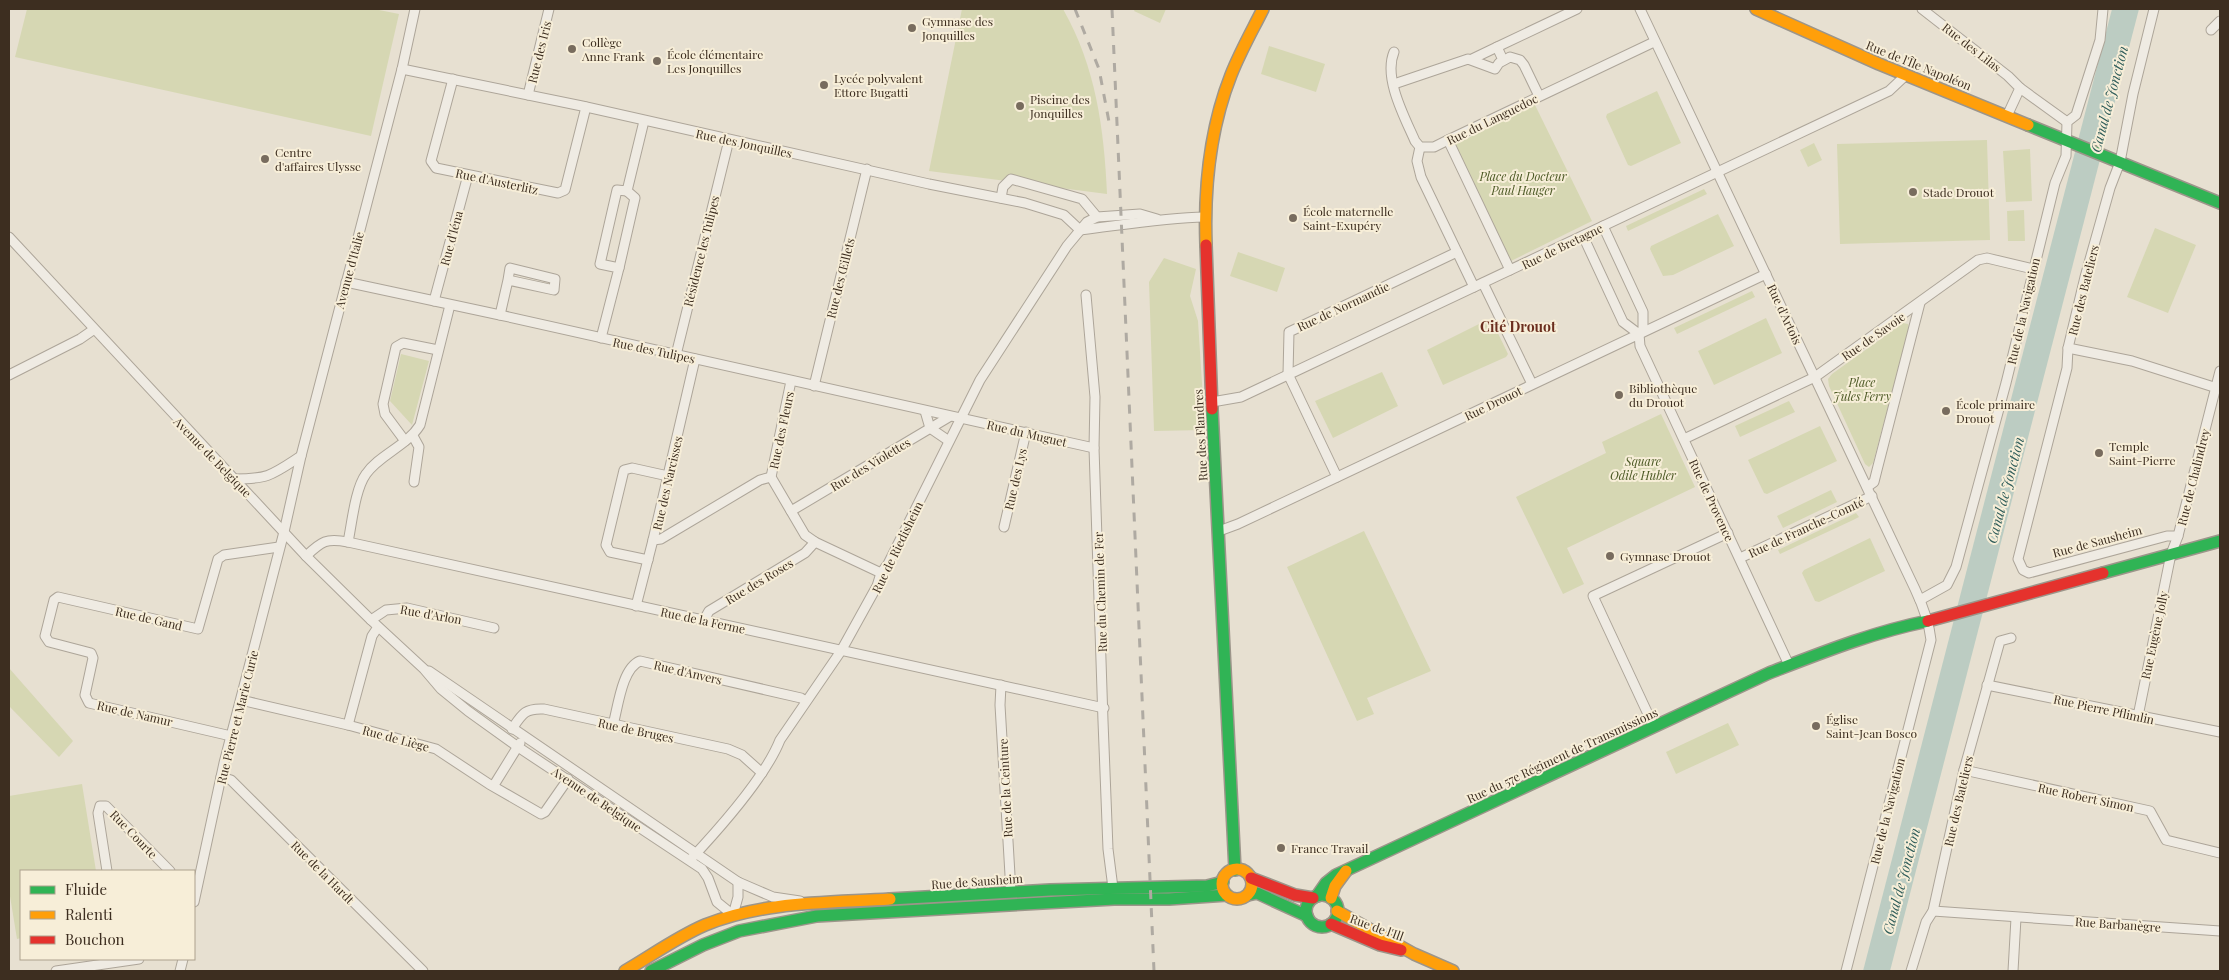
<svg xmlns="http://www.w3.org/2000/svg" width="2229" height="980" font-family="'Playfair Display',serif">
<rect width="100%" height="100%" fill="#e7e0d1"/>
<g fill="#d6d7b3">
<path d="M 27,9 L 374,9 L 399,14 L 371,136 L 15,57 Z"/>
<path d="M 962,9 L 1063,9 C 1096,67 1104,129 1107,194 L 929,171 Z"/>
<path d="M 1135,9 L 1166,9 L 1160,23 L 1134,11 Z"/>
<path d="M 1269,46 L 1325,64 L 1316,92 L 1261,74 Z"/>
<path d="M 1657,91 L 1681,143 L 1631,166 L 1628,165 L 1606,117 L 1607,114 Z"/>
<path d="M 1535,105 L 1592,221 L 1511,261 L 1454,145 Z"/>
<path d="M 1987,140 L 1990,240 L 1840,244 L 1837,144 Z"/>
<path d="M 1814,143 L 1822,160 L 1808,167 L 1800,150 Z"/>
<path d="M 2030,149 L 2032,201 L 2006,202 L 2003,151 Z"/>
<path d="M 1704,189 L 1707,194 L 1628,231 L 1626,226 Z"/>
<path d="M 2024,210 L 2025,241 L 2008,241 L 2007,211 Z"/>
<path d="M 1718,214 L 1734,246 L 1673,275 L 1663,276 L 1650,249 L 1651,246 Z"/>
<path d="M 2155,228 L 2196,245 L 2168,313 L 2127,297 Z"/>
<path d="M 1238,252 L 1285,268 L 1277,292 L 1230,276 Z"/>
<path d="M 1164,258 L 1196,269 L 1190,296 L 1198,321 L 1205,430 L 1154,431 L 1149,282 Z"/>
<path d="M 1752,291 L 1755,297 L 1677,334 L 1674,328 Z"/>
<path d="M 1766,318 L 1782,353 L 1714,385 L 1698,351 Z"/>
<path d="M 1489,319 L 1492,321 L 1508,354 L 1506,357 L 1443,385 L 1427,350 Z"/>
<path d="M 1903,323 L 1908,324 L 1909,328 L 1873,463 L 1869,467 L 1865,464 L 1829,386 L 1828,379 L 1832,374 Z"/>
<path d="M 401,354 L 429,361 L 412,425 L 390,401 Z"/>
<path d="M 1382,372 L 1398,406 L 1333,438 L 1315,401 Z"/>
<path d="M 1789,401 L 1795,412 L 1740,437 L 1735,426 Z"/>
<path d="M 1661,414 L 1695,487 L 1567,548 L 1584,584 L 1563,594 L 1516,497 L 1606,453 L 1602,442 Z"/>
<path d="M 1820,426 L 1837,461 L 1767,494 L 1764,493 L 1748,460 Z"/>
<path d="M 1831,490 L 1837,502 L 1783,528 L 1777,516 Z"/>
<path d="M 1856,513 L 1859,517 L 1851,521 L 1780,554 L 1778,550 Z"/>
<path d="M 1364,531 L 1431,671 L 1367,698 L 1374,714 L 1357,721 L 1287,567 Z"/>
<path d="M 1870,538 L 1885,571 L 1819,602 L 1815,601 L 1802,573 L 1804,570 Z"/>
<path d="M 9,668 L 73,741 L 59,757 L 9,706 Z"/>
<path d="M 1728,723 L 1739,745 L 1676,774 L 1666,752 Z"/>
<path d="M 82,784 L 96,871 L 21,871 L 21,938 L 17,939 L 9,890 L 9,796 Z"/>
</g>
<path fill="#bcccc2" d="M 2112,9 L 2139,9 L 1890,971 L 1863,971 Z"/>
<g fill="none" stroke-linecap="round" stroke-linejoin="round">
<g stroke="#ada599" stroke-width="11">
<g id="street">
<path d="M 1640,9 L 1915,589 C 1923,606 1929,622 1931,640 L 1846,971"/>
<path d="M 1922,9 L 2008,76 L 2020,88 L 2007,116"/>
<path d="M 2154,9 L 2133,94 L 2120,162 L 2110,188 L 2085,277 L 2068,348 L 2067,368 L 2018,559 L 2023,570 L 2029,573 L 2167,536 L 2178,536"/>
<path d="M 2211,30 L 2220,21"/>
<path d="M 1394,52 C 1383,78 1405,118 1415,141 L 1420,147 L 1434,147 L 1448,140 L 1654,42"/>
<path d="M 1472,59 L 1497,47"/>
<path d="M 1503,60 L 1497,47 L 1577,9"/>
<path d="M 402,69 L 582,106 L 929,184 L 1025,203 L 1064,215 L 1080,230"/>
<path d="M 453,79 L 431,161 L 436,168 L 558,193 L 565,190 L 586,107"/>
<path d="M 1394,84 L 1468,59 L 1495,69 L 1499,63 L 1510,57 L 1520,60 L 1524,65 L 1539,96"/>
<path d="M 2020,88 L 2067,122"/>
<path d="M 528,95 L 549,9"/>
<path d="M 1448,140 L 1510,270"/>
<path d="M 1420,147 L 1417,161 L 1421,177 L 1474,287"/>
<path d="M 1001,198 L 1003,187 L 1011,179 L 1082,199 L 1097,217"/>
<path d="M 1603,226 L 1643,312 L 1643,329 L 1639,334 L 1640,346 L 1789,665"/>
<path d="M 1080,230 C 1122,225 1163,218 1205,217"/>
<path d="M 1583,236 L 1623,322 L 1639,334"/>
<path d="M 9,237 L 306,556 L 371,620 L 424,669 L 441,689 L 468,711 L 518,747 L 702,869 L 708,878 L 717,902 L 733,915"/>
<path d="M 619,268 L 635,198 L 627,191"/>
<path d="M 346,282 L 500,315 L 1094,448"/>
<path d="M 1483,283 L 1532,384"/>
<path d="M 1086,295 L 1095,397 L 1094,448 L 1103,721 L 1108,849 L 1113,888"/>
<path d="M 434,301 L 468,175"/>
<path d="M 500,315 L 508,280 L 554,290 L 555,279 L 510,268 L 508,280"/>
<path d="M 601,338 L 619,268 L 600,264 L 617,190 L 627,191 L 644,121"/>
<path d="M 2068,348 L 2132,361 L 2220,389"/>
<path d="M 676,355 L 727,148"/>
<path d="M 9,375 L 80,339 L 93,330"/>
<path d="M 791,381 L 771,477 L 805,535 L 815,542 L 881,573"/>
<path d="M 814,386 L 867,169"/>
<path d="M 1212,402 L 1241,397 L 1889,91 L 1906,75"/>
<path d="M 925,411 L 930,428 L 949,441"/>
<path d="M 413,436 L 419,447 L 414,482"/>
<path d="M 1684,439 L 1815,377 L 1978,260 L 1987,258 L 2033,269"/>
<path d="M 405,441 L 385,414 L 383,404 L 396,347 L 403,343 L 438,350"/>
<path d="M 1337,477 L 1288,374 L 1289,332 L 1457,252"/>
<path d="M 234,479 C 269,479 272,475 301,456"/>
<path d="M 1867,487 L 1874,482 L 1877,470 L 1920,303"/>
<path d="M 791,511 L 949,417"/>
<path d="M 1004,527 L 1026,432"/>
<path d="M 1219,531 L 1238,524 L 1766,274"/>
<path d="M 653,540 L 661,539 L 760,480 L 771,477"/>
<path d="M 348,542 C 352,523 355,489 366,474 C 379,455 407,446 420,425 L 450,305"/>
<path d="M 306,556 C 322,541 326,538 348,542 L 1104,708"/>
<path d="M 1740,558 L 1872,496"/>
<path d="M 648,560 L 610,552 L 606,545 L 624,470 L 632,468 L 668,476"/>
<path d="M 1920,600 L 1947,585 L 1956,567 L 2006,383 L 2055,183 L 2066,156 L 2067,122 L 2076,115 L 2100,40 L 2103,9"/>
<path d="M 636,606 L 653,540 L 695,359"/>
<path d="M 371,620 L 386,610 L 407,608 L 494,628"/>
<path d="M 704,620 L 709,611 L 805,553 L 815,542"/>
<path d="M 429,671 L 738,882 L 773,897 L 800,901"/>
<path d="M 1001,685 L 1000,705 L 1011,892"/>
<path d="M 1987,685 L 2220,732"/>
<path d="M 241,700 L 348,725 L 436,749 L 489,784 L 541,814 L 545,812 L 568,779"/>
<path d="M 2138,716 L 2171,554 L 2178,536 L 2220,371"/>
<path d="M 348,725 L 372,636 L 378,627"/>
<path d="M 613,725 C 618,707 622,668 640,661 L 801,698 L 806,701"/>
<path d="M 1654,727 L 1593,596 L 1728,533"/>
<path d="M 512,729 C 522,714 525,708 544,709 L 728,749 L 742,755 L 762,773"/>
<path d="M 231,736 L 89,703 L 85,695 L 93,658 L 91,653 L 49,642 L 45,636 L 54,600 L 58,597 L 198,629 L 218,559 L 224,555 L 279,547"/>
<path d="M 1964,770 L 2150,811 L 2166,840 L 2220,853"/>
<path d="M 221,777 L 231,780 L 423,971"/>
<path d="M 494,785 L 520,743"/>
<path d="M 690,860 C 719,829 765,778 780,740 L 841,651 L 877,586 L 881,573 L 888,564 L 980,380 L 1067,246 L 1087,222 L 1097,217 L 1140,214 L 1157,219"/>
<path d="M 107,871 L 98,813 L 100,806 L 106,806 L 170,871"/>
<path d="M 194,902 L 224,763 L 284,532 L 301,456 L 402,69 L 415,9"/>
<path d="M 1933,911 L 2220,931"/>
<path d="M 733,915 L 738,897 L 738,882"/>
<path d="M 56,971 L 139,959"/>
<path d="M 180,971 L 183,959"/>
<path d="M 1911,971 L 1926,922 L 1933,911 L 1964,770 L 2000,641 L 2011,638"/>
<path d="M 2013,971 L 2016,918"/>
</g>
</g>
<g stroke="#9c958a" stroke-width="14">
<g id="fast">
<path d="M 2028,125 L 2220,203"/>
<path d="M 1212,409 L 1235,870"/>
<path d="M 2103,573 L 2220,541"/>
<path d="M 1248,895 L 1257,893 L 1307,916"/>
<circle cx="1322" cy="911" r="16"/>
<path d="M 1317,896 L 1326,883 L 1336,875 L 1769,673 C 1821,653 1873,632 1928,621"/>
<path d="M 890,899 L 1050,890 L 1207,886 L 1223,882"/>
<path d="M 651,971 L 703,945 L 739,931 L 817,916 L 1114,899 L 1169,899 L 1227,895"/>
</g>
</g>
<g stroke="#9c958a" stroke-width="14">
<g id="slow">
<path d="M 1756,9 L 1879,64 L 2028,125"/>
<path d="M 1206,245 C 1204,189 1210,128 1231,75 C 1240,52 1252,31 1263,9"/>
<circle cx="1237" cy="884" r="15"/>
<path d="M 1331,898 L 1335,886 L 1346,871"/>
<path d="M 1337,911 L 1414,954 L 1453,971"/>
<path d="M 625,971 C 651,956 677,937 705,925 C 764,901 828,903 890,899"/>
</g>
</g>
<g stroke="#9c958a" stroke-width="14">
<g id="jam">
<path d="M 1206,245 L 1212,409"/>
<path d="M 1928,621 L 2103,573"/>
<path d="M 1251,878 L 1295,895 L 1313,898"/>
<path d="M 1331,924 L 1380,945 L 1401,950"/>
</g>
</g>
<use href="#street" stroke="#efebe3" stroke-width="9"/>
<use href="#fast" stroke="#30b455" stroke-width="11"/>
<use href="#slow" stroke="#ff9f0a" stroke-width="11"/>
<use href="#jam" stroke="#e5322d" stroke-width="11"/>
<g stroke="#afaaa2" stroke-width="3" stroke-dasharray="9 9" stroke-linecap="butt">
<path d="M 1075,9 L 1099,69 L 1110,127"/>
<path d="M 1112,9 L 1154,971"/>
</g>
</g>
<g fill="#786c5e" stroke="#f7eed8" stroke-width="2">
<circle cx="912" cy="28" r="5"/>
<circle cx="572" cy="49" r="5"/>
<circle cx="657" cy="61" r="5"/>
<circle cx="824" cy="85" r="5"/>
<circle cx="1020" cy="106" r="5"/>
<circle cx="265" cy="159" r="5"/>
<circle cx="1913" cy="192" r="5"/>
<circle cx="1293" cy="218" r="5"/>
<circle cx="1619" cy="395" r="5"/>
<circle cx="1946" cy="411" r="5"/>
<circle cx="2099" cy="453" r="5"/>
<circle cx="1610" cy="556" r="5"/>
<circle cx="1816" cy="726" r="5"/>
<circle cx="1281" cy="848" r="5"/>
</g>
<g text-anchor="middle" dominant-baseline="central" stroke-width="4" stroke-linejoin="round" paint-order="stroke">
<g font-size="12" fill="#3d2e20" stroke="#f7eed8" text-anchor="start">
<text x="922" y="21">Gymnase des<tspan x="922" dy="14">Jonquilles</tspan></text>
<text x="582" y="42">Collège<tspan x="582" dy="14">Anne Frank</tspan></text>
<text x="667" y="54">École élémentaire<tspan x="667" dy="14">Les Jonquilles</tspan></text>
<text x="834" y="78">Lycée polyvalent<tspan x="834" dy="14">Ettore Bugatti</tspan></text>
<text x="1030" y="99">Piscine des<tspan x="1030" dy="14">Jonquilles</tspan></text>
<text x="275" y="152">Centre<tspan x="275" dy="14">d'affaires Ulysse</tspan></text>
<text x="1923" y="192">Stade Drouot</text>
<text x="1303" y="211">École maternelle<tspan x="1303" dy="14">Saint-Exupéry</tspan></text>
<text x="1629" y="388">Bibliothèque<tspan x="1629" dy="14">du Drouot</tspan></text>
<text x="1956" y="404">École primaire<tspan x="1956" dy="14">Drouot</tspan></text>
<text x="2109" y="446">Temple<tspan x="2109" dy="14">Saint-Pierre</tspan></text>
<text x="1620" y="556">Gymnase Drouot</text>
<text x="1826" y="719">Église<tspan x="1826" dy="14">Saint-Jean Bosco</tspan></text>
<text x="1291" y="848">France Travail</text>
</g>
<g font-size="12" fill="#3d2e20" stroke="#f7eed8">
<text transform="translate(1972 47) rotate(38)">Rue des Lilas</text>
<text transform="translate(539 52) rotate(-76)">Rue des Iris</text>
<text transform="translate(1919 65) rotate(22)">Rue de l'Île Napoléon</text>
<text transform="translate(1492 119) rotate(-26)">Rue du Languedoc</text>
<text transform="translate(744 143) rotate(12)">Rue des Jonquilles</text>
<text transform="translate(497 181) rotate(12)">Rue d'Austerlitz</text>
<text transform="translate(451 238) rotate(-75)">Rue d'Iéna</text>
<text transform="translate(1562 246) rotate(-26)">Rue de Bretagne</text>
<text transform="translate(701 251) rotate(-76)">Résidence les Tulipes</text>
<text transform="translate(349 270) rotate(-75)">Avenue d'Italie</text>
<text transform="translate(840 278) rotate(-76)">Rue des Œillets</text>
<text transform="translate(2083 290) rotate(-76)">Rue des Bateliers</text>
<text transform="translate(1343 306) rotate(-25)">Rue de Normandie</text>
<text transform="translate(2023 311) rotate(-77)">Rue de la Navigation</text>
<text transform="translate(1785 314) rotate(65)">Rue d'Artois</text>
<text transform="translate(1873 336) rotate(-35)">Rue de Savoie</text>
<text transform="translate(654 350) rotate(12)">Rue des Tulipes</text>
<text transform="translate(1493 403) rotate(-26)">Rue Drouot</text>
<text transform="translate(781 430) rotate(-78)">Rue des Fleurs</text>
<text transform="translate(1027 433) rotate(13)">Rue du Muguet</text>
<text transform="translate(1200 435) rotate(-93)">Rue des Flandres</text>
<text transform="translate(213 457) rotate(46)">Avenue de Belgique</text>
<text transform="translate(870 464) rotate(-31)">Rue des Violettes</text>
<text transform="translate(2193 477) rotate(-76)">Rue de Chalindrey</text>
<text transform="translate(1015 479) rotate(-77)">Rue des Lys</text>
<text transform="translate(667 483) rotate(-77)">Rue des Narcisses</text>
<text transform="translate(1712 500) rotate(65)">Rue de Provence</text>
<text transform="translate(1806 527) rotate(-25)">Rue de Franche-Comté</text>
<text transform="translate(2097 541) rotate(-15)">Rue de Sausheim</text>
<text transform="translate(897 547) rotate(-64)">Rue de Riedisheim</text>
<text transform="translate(759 581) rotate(-31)">Rue des Roses</text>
<text transform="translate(1100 592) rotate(-92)">Rue du Chemin de Fer</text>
<text transform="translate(431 614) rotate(10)">Rue d'Arlon</text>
<text transform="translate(149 618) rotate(13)">Rue de Gand</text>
<text transform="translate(703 620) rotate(12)">Rue de la Ferme</text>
<text transform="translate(2154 635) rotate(-78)">Rue Eugène Jolly</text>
<text transform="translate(688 672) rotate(13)">Rue d'Anvers</text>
<text transform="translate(2104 709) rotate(12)">Rue Pierre Pflimlin</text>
<text transform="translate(135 713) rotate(13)">Rue de Namur</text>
<text transform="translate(237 717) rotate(-76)">Rue Pierre et Marie Curie</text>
<text transform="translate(636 730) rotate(12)">Rue de Bruges</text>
<text transform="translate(396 738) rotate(15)">Rue de Liège</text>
<text transform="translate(1562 755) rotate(-25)">Rue du 57e Régiment de Transmissions</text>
<text transform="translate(1005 788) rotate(-93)">Rue de la Ceinture</text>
<text transform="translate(2086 797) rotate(12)">Rue Robert Simon</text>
<text transform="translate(597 799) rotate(34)">Avenue de Belgique</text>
<text transform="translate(1958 801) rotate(-77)">Rue des Bateliers</text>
<text transform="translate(1887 811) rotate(-76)">Rue de la Navigation</text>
<text transform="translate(134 834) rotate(46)">Rue Courte</text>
<text transform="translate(323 872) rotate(45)">Rue de la Hardt</text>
<text transform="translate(977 881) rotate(-4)">Rue de Sausheim</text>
<text transform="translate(2118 924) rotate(4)">Rue Barbanègre</text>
<text transform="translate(1377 927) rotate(20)">Rue de l'Ill</text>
</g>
<g font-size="12" font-style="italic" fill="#4d5a26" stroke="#f7eed8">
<text x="1523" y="176">Place du Docteur<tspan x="1523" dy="14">Paul Hauger</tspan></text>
<text x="1862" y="382">Place<tspan x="1862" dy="14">Jules Ferry</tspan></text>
<text x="1643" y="461">Square<tspan x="1643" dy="14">Odile Hubler</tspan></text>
</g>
<g font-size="14" font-style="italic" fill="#2f5d5a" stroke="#f7eed8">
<text transform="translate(2109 99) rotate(-75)">Canal de Jonction</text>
<text transform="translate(2005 490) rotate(-75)">Canal de Jonction</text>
<text transform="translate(1901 881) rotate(-75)">Canal de Jonction</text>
</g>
<g font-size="14" font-weight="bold" fill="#6b2e1e" stroke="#f7eed8">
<text x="1518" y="326">Cité Drouot</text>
</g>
</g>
<rect width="2229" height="980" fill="none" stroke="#3d2e20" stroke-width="20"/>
<rect x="20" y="870" width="175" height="90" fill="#f7eed8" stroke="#ada18e"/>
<rect x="30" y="886" width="25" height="8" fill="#30b455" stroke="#ada18e"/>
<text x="65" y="895" font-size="15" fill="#3d2e20">Fluide</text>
<rect x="30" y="911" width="25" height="8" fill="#ff9f0a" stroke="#ada18e"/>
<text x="65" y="920" font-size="15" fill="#3d2e20">Ralenti</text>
<rect x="30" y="936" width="25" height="8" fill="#e5322d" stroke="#ada18e"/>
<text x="65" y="945" font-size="15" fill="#3d2e20">Bouchon</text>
</svg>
